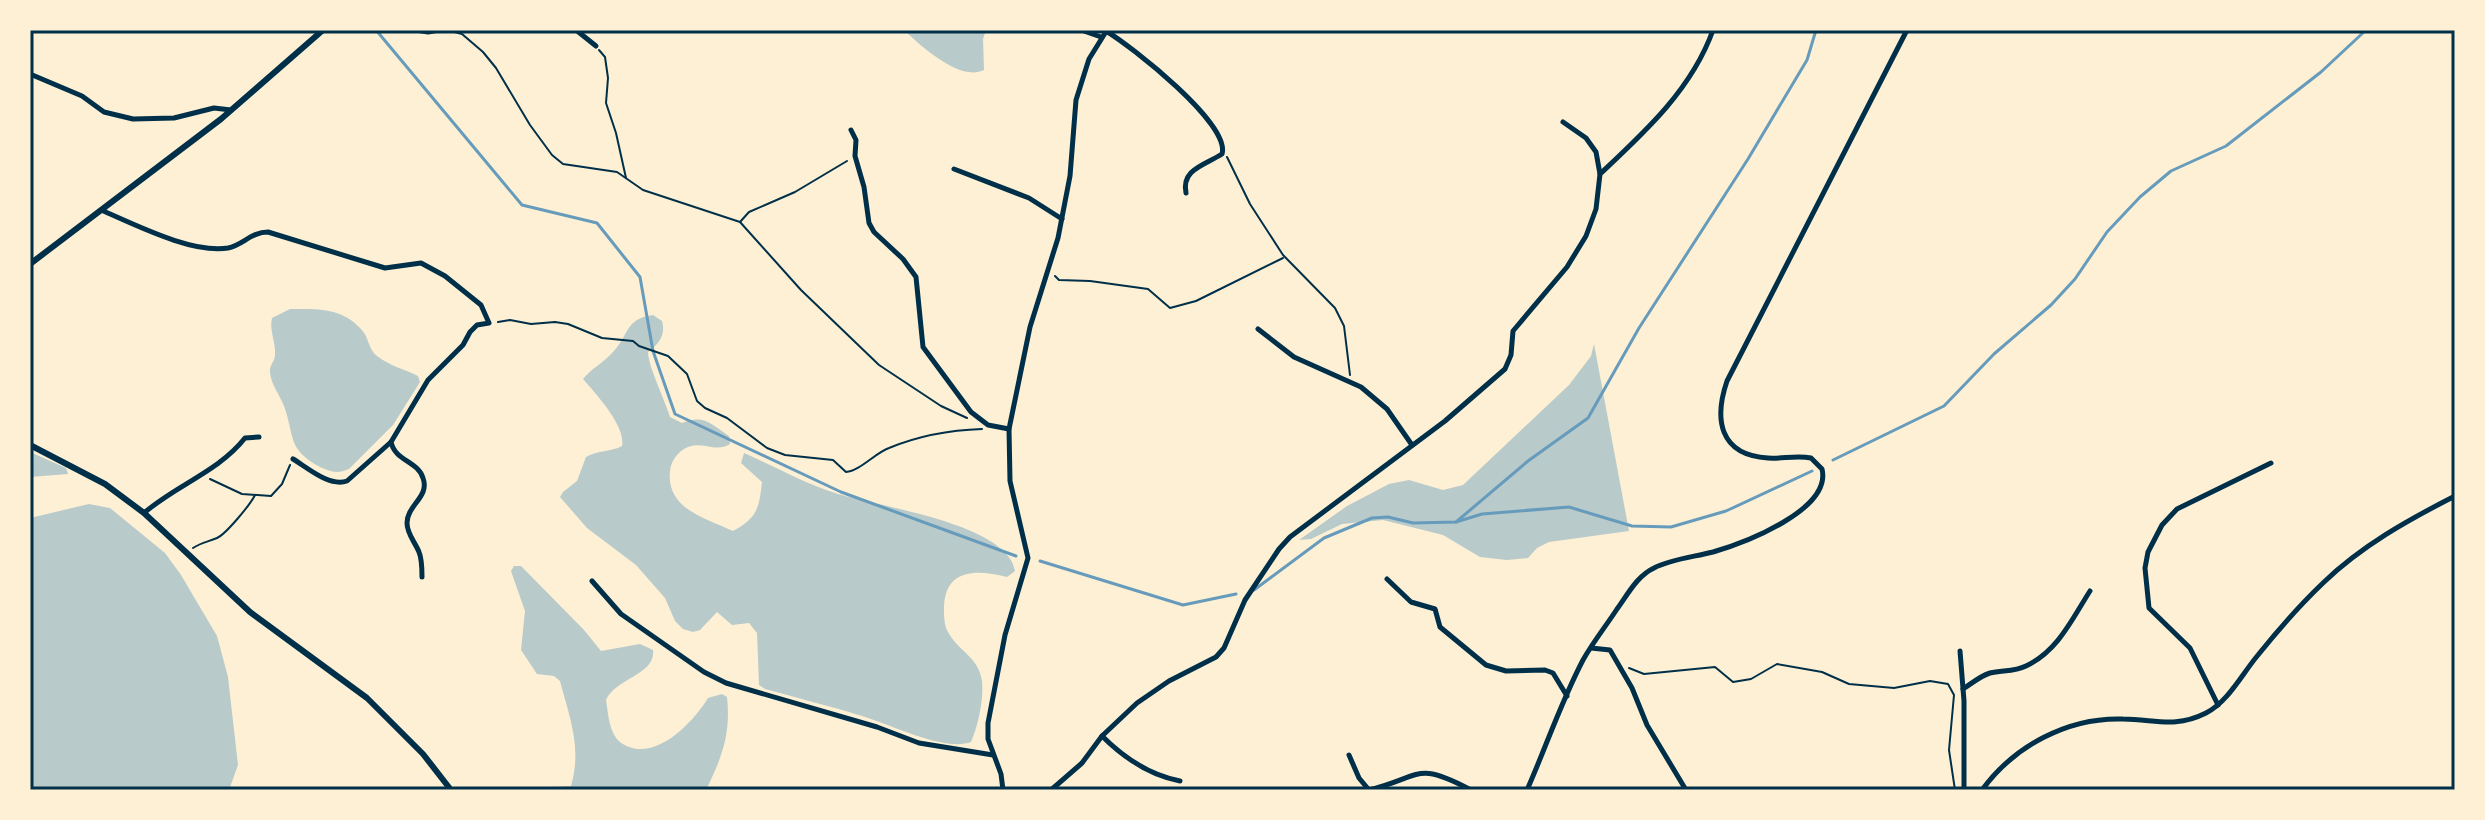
<svg xmlns="http://www.w3.org/2000/svg" width="2485" height="820" font-family="Inter,sans-serif">
<rect width="100%" height="100%" fill="#fdf0d5"/>
<g fill="#b9caca">
<path d="M 904,30 L 986,30 L 983,39 L 984,70 C 960,82 921,46 904,30 Z"/>
<path d="M 290,309 C 317,309 341,307 361,329 C 369,337 368,349 377,356 C 390,366 404,369 418,376 L 420,382 L 393,425 L 349,469 C 337,474 331,472 320,467 C 287,449 295,437 284,406 C 280,395 271,385 270,372 C 269,366 275,361 275,355 C 276,342 269,331 272,318 Z"/>
<path d="M 653,315 L 662,321 C 666,335 659,344 648,352 C 648,366 665,400 670,417 L 682,423 C 704,414 711,424 729,436 L 730,444 C 715,453 703,441 688,447 C 678,451 671,461 670,471 C 666,509 705,518 733,531 C 757,518 759,509 762,482 L 741,463 L 744,453 C 774,466 804,483 835,493 C 874,506 1008,523 1015,571 L 1007,577 C 978,570 945,567 944,608 C 944,616 944,625 948,632 C 958,651 979,657 982,681 C 984,699 978,726 971,742 C 944,752 890,724 862,716 C 830,706 797,698 765,689 L 759,685 L 757,633 L 749,623 L 732,625 L 717,612 L 700,630 L 693,632 L 683,629 L 675,621 L 665,598 L 636,565 L 587,528 L 560,497 L 563,492 L 577,481 L 586,457 C 598,450 611,452 622,446 C 626,426 596,394 583,379 C 592,368 603,363 612,353 C 630,335 624,319 653,315 Z"/>
<path d="M 1594,344 L 1629,531 L 1549,542 L 1537,548 L 1528,558 L 1507,560 L 1480,557 L 1443,535 L 1383,520 L 1342,524 L 1311,539 L 1299,540 L 1347,506 L 1389,484 L 1409,480 L 1443,490 L 1463,485 L 1569,385 L 1591,356 Z"/>
<path d="M 30,452 L 66,468 L 68,474 L 30,477 Z"/>
<path d="M 89,504 L 110,508 L 165,553 L 181,575 L 217,636 L 228,677 L 238,765 L 229,790 L 30,790 L 30,518 Z"/>
<path d="M 514,566 L 521,566 L 584,630 L 601,651 L 640,644 L 653,650 C 656,675 616,678 606,700 C 608,712 609,733 620,742 C 652,766 693,723 708,698 L 722,694 L 727,697 C 731,734 722,757 706,790 L 548,790 L 550,787 L 571,786 C 582,748 570,719 560,681 L 554,676 L 537,674 L 521,650 L 525,611 L 511,571 Z"/>
</g>
<g fill="none" stroke-linecap="round" stroke-linejoin="round">
<g stroke="#669bbc" stroke-width="3">
<path d="M 376,30 L 522,205 L 597,223 L 640,277 L 653,351 L 675,414 L 841,492 L 1016,556"/>
<path d="M 1833,460 L 1944,406 L 1994,354 L 2051,305 L 2075,279 L 2107,232 L 2140,197 L 2171,171 L 2226,146 L 2321,72 L 2366,30"/>
<path d="M 1456,522 L 1528,461 L 1588,418 L 1639,328 L 1748,159 L 1807,60 L 1816,30"/>
<path d="M 1040,561 L 1183,605 L 1236,594"/>
<path d="M 1254,590 L 1324,538 L 1372,518 L 1388,517 L 1413,523 L 1456,522 L 1482,514 L 1569,507 L 1632,526 L 1671,527 L 1726,511 L 1812,471"/>
</g>
<g stroke="#003049" stroke-width="2">
<path d="M 447,30 L 462,34 L 483,52 L 496,68 L 530,125 L 552,155 L 563,164 L 617,172 L 643,190 L 740,222 L 801,290 L 879,365 L 941,406 L 967,418"/>
<path d="M 599,50 L 605,57 L 608,78 L 606,103 L 616,133 L 626,178"/>
<path d="M 1227,157 L 1250,204 L 1283,255 L 1335,308 L 1344,326 L 1350,375"/>
<path d="M 740,222 L 749,212 L 795,192 L 847,161"/>
<path d="M 1055,276 L 1059,280 L 1090,281 L 1148,289 L 1170,308 L 1196,301 L 1283,258"/>
<path d="M 498,322 L 510,320 L 531,324 L 555,322 L 568,324 L 602,338 L 633,341 L 639,346 L 668,356 L 687,374 L 697,401 L 705,408 L 727,418 L 767,448 L 785,455 L 833,460 L 846,472 C 860,471 875,453 889,448 C 918,436 951,430 982,429"/>
<path d="M 210,479 L 242,494 L 271,496 L 282,484 L 290,465"/>
<path d="M 193,548 C 202,542 208,542 217,538 C 226,534 250,505 255,495"/>
<path d="M 1629,668 L 1644,674 L 1715,667 L 1733,682 L 1751,679 L 1777,664 L 1822,672 L 1849,684 L 1894,688 L 1930,681 L 1948,684 L 1954,695 L 1949,750 L 1955,790"/>
</g>
<g stroke="#003049" stroke-width="5">
<path d="M 416,30 L 428,32 L 439,30"/>
<path d="M 576,30 L 596,46"/>
<path d="M 1081,30 L 1101,37"/>
<path d="M 1106,31 C 1131,46 1231,124 1222,154 C 1205,165 1181,169 1186,193"/>
<path d="M 30,74 L 82,96 L 104,112 L 133,119 L 174,118 L 214,108 L 231,110"/>
<path d="M 851,130 L 856,140 L 855,156 L 864,187 L 869,223 L 874,232 L 903,259 L 916,277 L 923,347 L 971,412 L 988,425 L 1009,429"/>
<path d="M 954,169 L 1029,198 L 1062,219"/>
<path d="M 1600,174 C 1645,132 1692,89 1713,30"/>
<path d="M 101,210 C 134,224 192,254 228,248 C 243,245 251,232 268,232 L 385,268 L 421,263 L 445,276 L 481,305 L 489,323 L 477,325 L 470,332 L 463,345 L 428,380 L 391,442 L 347,481 C 329,487 308,468 293,459"/>
<path d="M 1258,329 L 1294,357 L 1361,387 L 1387,409 L 1412,445"/>
<path d="M 391,442 C 395,461 418,461 423,478 C 430,497 407,505 407,523 C 407,534 415,542 419,552 C 422,559 422,569 422,577"/>
<path d="M 144,513 C 176,485 218,472 245,438 L 259,437"/>
<path d="M 1387,579 L 1411,602 L 1435,609 L 1440,627 L 1486,665 L 1506,671 L 1545,670 L 1553,673 L 1567,696"/>
<path d="M 592,581 L 621,614 L 704,672 L 726,683 L 877,727 L 919,743 L 993,755"/>
<path d="M 1591,648 L 1610,650 L 1632,688 L 1647,725 L 1686,790"/>
<path d="M 1960,651 L 1964,701 L 1964,790"/>
<path d="M 1963,689 C 1971,684 1980,676 1990,673 C 2002,670 2014,672 2026,666 C 2058,651 2072,619 2090,591"/>
<path d="M 2218,705 L 2190,648 L 2149,608 L 2145,568 L 2148,552 L 2162,525 L 2177,509 L 2271,463"/>
<path d="M 1102,736 C 1124,758 1149,775 1180,781"/>
<path d="M 1349,755 L 1359,778 L 1369,790 C 1422,777 1415,760 1471,790"/>
<path d="M 1003,790 L 1001,774 L 988,739 L 988,723 L 1005,635 L 1028,558 L 1010,481 L 1009,429 L 1030,327 L 1058,238 L 1070,176 L 1076,100 L 1089,59 L 1107,30"/>
<path d="M 1051,790 L 1082,763 L 1102,736 L 1137,703 L 1169,681 L 1216,657 L 1224,648 L 1245,600 L 1279,549 L 1290,537 L 1445,421 L 1505,369 L 1511,355 L 1513,331 L 1567,267 L 1586,236 L 1596,209 L 1600,174 L 1596,152 L 1586,138 L 1563,122"/>
<path d="M 1527,790 C 1546,747 1561,702 1583,660 C 1593,642 1606,626 1617,609 C 1628,594 1637,576 1654,568 C 1671,559 1694,557 1713,552 C 1744,543 1832,510 1822,469 L 1811,458 C 1797,455 1782,459 1768,458 C 1719,455 1714,419 1727,381 L 1907,30"/>
<path d="M 1982,790 C 2014,746 2068,717 2123,719 C 2155,719 2174,729 2206,713 C 2228,702 2242,674 2258,655 C 2278,630 2300,605 2323,583 C 2361,546 2408,520 2455,496"/>
</g>
<g stroke="#003049" stroke-width="6">
<path d="M 30,264 L 221,119 L 323,30"/>
<path d="M 30,445 L 105,484 L 144,513 L 250,612 L 367,698 L 423,754 L 451,790"/>
</g>
</g>
<rect width="2485" height="820" fill="none" stroke="#fdf0d5" stroke-width="64"/>
<rect x="32" y="32" width="2421" height="756" fill="none" stroke="#003049" stroke-width="3"/>
</svg>
